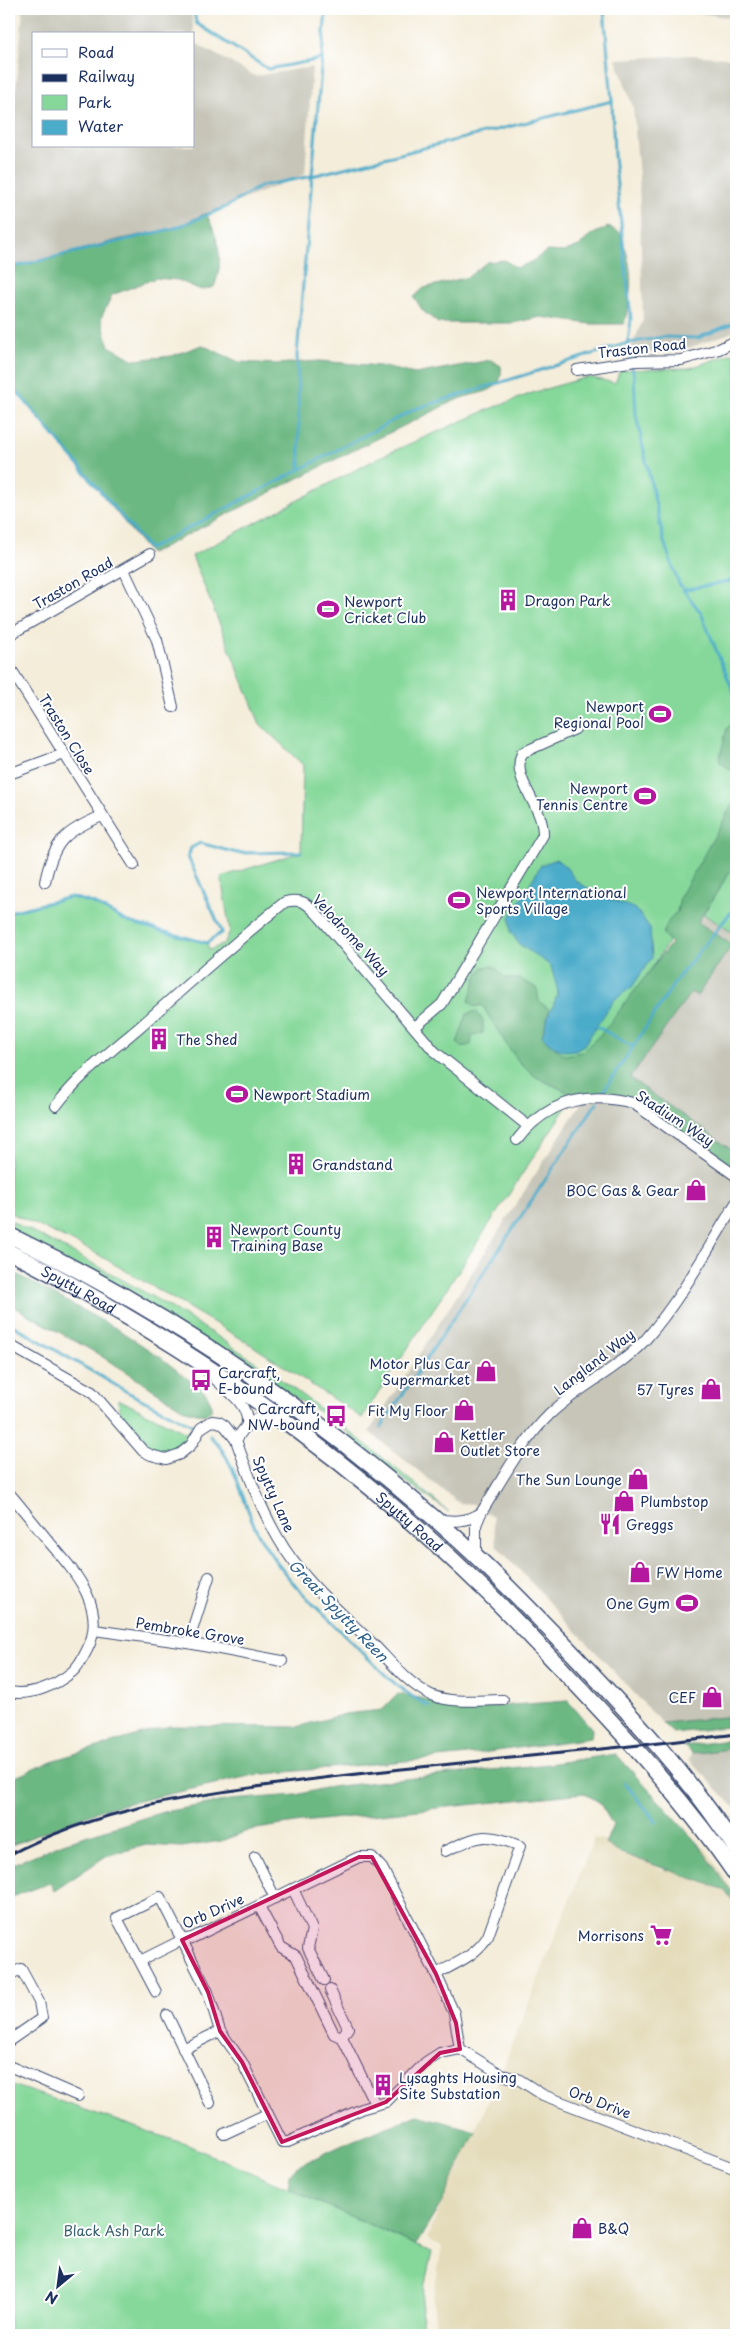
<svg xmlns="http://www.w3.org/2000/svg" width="745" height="2344" font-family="'Playpen Sans',sans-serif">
<rect width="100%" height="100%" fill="#fff"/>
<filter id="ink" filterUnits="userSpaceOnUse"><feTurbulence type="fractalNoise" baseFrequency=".02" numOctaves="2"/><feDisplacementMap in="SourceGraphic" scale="10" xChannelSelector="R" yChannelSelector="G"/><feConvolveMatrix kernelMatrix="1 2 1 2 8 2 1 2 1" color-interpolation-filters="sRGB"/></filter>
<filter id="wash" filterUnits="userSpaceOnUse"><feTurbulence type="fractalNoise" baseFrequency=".0096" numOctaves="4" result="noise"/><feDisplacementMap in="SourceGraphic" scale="20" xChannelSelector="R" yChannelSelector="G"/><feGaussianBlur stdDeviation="1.12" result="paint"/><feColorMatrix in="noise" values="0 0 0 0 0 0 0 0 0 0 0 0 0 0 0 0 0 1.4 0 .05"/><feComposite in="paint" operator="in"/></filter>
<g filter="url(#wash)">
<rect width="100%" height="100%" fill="#f4edda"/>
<path fill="#e4dbba" d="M 594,1838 L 618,1843 L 661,1870 L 672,1869 L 705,1848 L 736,1894 L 736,2319 L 732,2335 L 707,2330 L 693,2335 L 456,2335 L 435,2324 L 433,2299 L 442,2246 L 427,2239 L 442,2202 L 497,2083 Z"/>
<g fill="#c6c5b8">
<path d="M 23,9 L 191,9 L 194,34 L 34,34 L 34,146 L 194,146 L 194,35 L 195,43 L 255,76 L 312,67 L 305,174 L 175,228 L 121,239 L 17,267 L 9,263 L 9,137 L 16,91 Z"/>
<path d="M 677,9 L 736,9 L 736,19 Z"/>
<path d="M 693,55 L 736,59 L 736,331 L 677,352 L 629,353 L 643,320 L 639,177 L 633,107 L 616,59 Z"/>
<path d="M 736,863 L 736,1716 L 662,1723 L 496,1545 L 493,1517 L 473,1504 L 459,1503 L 369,1432 Z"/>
<path d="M 736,1748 L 736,1809 L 689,1759 L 692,1754 Z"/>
</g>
<g fill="#85d89a" stroke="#50847c">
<path d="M 736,352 L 736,831 L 580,1086 L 362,1418 L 250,1344 L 92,1251 L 9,1212 L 9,912 L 71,897 L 93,903 L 128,922 L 207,943 L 209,950 L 224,944 L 230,931 L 221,877 L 301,852 L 303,765 L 260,724 L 192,556 L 384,455 L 485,411 L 535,392 L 588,377 L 615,383 L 620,370 L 690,368 Z"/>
<path d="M 736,862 L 736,935 L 703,914 Z"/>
<path d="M 9,1220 C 82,1257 154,1295 223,1340 C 303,1392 376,1452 449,1512 L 369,1455 L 343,1428 L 328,1417 L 9,1229 Z"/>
<path d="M 118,1399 L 190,1435 C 185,1444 179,1449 168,1450 C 146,1453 134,1432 122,1417 L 119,1411 Z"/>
<path d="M 9,2084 L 188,2145 L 432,2252 C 428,2272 414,2318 427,2335 L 9,2335 Z"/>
</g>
<g fill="#6cb882" stroke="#447470">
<path d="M 206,213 C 218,237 225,261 214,287 L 201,290 L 178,280 L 156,278 L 112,295 L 101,318 L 109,346 L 134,360 L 172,356 L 202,345 L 239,362 L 277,364 L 319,361 L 380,366 L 415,374 L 491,360 L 501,366 C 504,395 478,391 459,399 C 448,403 438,409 428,414 C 334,459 242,507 150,554 L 9,380 L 9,263 L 17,267 L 121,239 L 175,228 Z"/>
<path d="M 608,227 L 619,232 C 634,266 633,288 624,324 L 590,324 L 541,317 L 513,323 L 438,323 L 423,311 L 414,297 L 424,288 L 468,277 L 487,262 L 504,260 L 517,268 L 531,262 L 547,251 L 563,252 L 579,246 L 591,235 Z"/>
<path d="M 736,719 L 736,774 L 719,761 L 727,728 Z"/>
<path d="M 736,798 L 736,862 L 698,922 L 732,945 L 697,996 L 691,992 L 630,1078 L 736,1153 L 736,1170 L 631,1097 L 613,1094 L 577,1097 L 536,1077 L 519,1062 L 506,1044 L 482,1005 L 474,1007 L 469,1001 L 477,976 L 483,967 L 494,966 L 506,978 L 520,979 L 537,988 L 539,1001 L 550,1010 L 542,1036 L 564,1055 L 582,1052 L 603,1032 L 671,943 L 663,934 C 666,926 669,917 677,912 L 680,897 Z"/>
<path d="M 476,1011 L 483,1021 L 483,1033 L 472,1036 L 471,1045 L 461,1047 L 457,1043 L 467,1014 Z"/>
<path d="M 9,1270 L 119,1330 L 160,1357 L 206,1393 L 211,1403 L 211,1410 L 205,1415 L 185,1410 L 98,1354 L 9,1304 Z"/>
<path d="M 398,1694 L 472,1708 L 568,1701 L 592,1729 L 591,1738 L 459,1756 L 254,1775 L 103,1809 L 9,1846 L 9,1780 L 54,1760 L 169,1726 L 296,1727 L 345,1714 L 382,1710 Z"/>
<path d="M 736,1716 L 736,1726 L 673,1733 L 662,1723 Z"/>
<path d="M 736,1739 L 736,1748 L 692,1754 L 684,1746 Z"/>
<path d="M 616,1754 L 699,1845 L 736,1898 L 736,1905 L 725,1890 L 618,1852 L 605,1844 L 613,1825 L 599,1802 L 584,1793 L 302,1822 L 250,1830 L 221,1841 L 182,1847 L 146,1845 L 106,1856 L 54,1891 L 50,1883 L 9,1898 L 9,1866 L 63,1843 L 163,1812 L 230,1800 L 296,1795 L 329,1787 L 549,1764 Z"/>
<path d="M 418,2115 L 476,2131 L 442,2202 L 416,2245 L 288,2189 L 290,2174 L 296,2167 L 349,2142 Z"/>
</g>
<path fill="#4bacca" stroke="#336e94" d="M 556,859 L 566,867 L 576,881 L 601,896 L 636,909 L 650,928 L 652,958 L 632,987 L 614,1000 L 584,1045 L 575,1050 L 565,1051 L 554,1047 L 542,1036 L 550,1010 L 553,1006 L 558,992 L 551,966 L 519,944 L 511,932 L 510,917 L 541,865 Z"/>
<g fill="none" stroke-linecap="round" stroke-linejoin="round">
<g stroke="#4bacca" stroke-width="3">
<path d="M 194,9 L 196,23 L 268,69 L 322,59"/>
<path d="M 9,268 L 175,228 L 226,207 L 261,186 L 312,176 L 612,101 L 604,9"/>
<path d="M 736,322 L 698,338 L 663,337 L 628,343 L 634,377 L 636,415 L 664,542 L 679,584 L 701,613 L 736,698"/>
<path d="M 9,382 L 149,549 L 415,409 L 628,343 L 631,319 L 614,156 L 612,101"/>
<path d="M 300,469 L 297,356 L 326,9"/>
<path d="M 683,590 L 736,580"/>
<path d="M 9,912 L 71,897 L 93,903 L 128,922 L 207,943 L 222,932 L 188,857 L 191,848 L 200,843 L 237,853 L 301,852"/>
<path d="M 596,1026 L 633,1047 L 677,979 L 736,906"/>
<path d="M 600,1096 L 633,1047"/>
<path d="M 9,1323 L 129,1393 L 192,1425"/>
<path d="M 381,1427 L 597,1102"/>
<path d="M 210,1436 C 238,1462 242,1505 260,1537 C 283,1578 317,1608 350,1640 C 375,1664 397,1691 429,1706"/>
<path d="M 625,1783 L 656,1822"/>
</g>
</g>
</g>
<g filter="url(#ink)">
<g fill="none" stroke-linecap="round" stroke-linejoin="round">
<g stroke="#3c4c71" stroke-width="12">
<g id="street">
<path d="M 577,370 L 636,361 L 681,360 L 719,349 L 736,341"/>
<path d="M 124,570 L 157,640 L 173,707"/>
<path d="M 9,635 L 150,554"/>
<path d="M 9,666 L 134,865"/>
<path d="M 9,774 L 64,754"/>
<path d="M 45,882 C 53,842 65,831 102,816"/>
<path d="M 415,1027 L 442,1004 L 543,835 C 544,805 510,780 522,753 L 575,729"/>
<path d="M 56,1106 C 79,1075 113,1050 142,1025 C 189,983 236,941 285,902 C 302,898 307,903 319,916 L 435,1052 L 528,1126"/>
<path d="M 517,1140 C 547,1101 586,1091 633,1103 L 736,1176"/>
<path d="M 13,1347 L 92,1392 L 143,1451 L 151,1455 L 166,1459 L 180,1454 L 191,1445 L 201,1428 L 212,1421 L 219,1422 L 225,1426 L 236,1440 C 250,1419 256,1412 281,1424"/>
<path d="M 215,1379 C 227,1390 249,1405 247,1423"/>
<path d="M 236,1440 C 248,1474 260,1507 278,1538 C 301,1579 341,1612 374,1645 C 391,1662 409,1685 431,1695 C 452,1704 481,1700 503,1700"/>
<path d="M 9,1493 C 23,1509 36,1526 50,1543 C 76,1573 108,1609 87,1650 C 83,1658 79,1666 72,1672 C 55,1686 31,1696 9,1692"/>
<path d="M 436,1519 C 453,1522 466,1522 481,1513"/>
<path d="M 476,1556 L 476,1525 L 481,1513 C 502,1480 522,1441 550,1414 C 579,1386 619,1369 646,1339 C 681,1299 708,1248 736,1203"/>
<path d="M 94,1630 L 188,1643 L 282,1661"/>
<path d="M 188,1643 L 209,1577"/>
<path d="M 255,1857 L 275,1898"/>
<path d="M 293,1889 L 312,1929 L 308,1948 L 324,1980"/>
<path d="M 259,1906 L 281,1947 L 296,1956 L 334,2034 L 342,2037 L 375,2104"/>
<path d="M 140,1961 L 182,1940 L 160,1897 L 117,1918 L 156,1992"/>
<path d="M 436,1974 C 456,1963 476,1956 488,1936 L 520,1846 C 484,1831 479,1836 445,1851"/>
<path d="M 9,1975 L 21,1969 L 39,2002 L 42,2018 L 9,2041"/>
<path d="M 330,1990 L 348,2028 L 342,2037"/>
<path d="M 167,2015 L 210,2103"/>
<path d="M 183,2049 L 220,2031"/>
<path d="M 460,2049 L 440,2053 L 426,2062 L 386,2102 L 364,2108 L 288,2142 L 282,2142 L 242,2062 L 220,2031 L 208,1992 L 182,1940 L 192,1938 L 359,1857 L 372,1857 L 382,1868 L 436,1974 L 454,2013 L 460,2049 L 502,2075 L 518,2079 L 543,2095 L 736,2169"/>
<path d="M 9,2066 L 78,2096"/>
<path d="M 224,2134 L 267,2114"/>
</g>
</g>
<g stroke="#3c4c71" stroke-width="18">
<g id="primary">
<path d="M 9,1235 C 162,1309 306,1406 434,1518 C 485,1562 532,1611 579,1660 C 635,1719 692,1780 736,1849"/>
<path id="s1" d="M 9,1252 C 57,1275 103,1302 149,1330 C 270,1404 384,1492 486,1591 C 511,1615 534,1640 557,1664 C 621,1731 684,1799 736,1875"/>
</g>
</g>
<use href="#street" stroke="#fff" stroke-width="10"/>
<use href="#primary" stroke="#fff" stroke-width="15"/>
<path stroke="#1b2f5e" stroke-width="3" d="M 9,1855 C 103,1805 211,1793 315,1779 C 455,1761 596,1752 736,1734"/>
</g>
</g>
<path fill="#c2185b" fill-opacity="0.2" stroke="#c2185b" stroke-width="4" stroke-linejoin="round" d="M 359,1857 L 372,1857 L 436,1974 L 456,2023 L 460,2049 L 440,2053 L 386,2102 L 282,2142 L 242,2062 L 220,2031 L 208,1992 L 182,1940 Z"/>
<defs>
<g id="building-bare" transform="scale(1.725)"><path d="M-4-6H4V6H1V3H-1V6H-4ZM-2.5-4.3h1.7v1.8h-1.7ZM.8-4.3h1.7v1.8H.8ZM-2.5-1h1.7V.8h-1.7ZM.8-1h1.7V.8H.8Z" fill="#b5179e" stroke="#fff" stroke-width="2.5" paint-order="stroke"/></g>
<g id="stadium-bare" transform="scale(1.725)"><path d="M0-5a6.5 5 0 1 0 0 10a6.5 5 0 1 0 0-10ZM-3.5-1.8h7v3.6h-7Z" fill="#b5179e" stroke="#fff" stroke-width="2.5" paint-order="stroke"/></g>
<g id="shop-bare" transform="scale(1.725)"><path d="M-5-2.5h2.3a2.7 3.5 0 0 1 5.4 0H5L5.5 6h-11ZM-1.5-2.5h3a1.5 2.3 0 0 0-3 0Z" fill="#b5179e" stroke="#fff" stroke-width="2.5" paint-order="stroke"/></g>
<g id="bus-bare" transform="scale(1.725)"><path d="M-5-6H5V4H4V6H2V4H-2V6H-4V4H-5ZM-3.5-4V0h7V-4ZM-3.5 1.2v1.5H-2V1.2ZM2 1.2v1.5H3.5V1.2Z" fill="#b5179e" stroke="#fff" stroke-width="2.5" paint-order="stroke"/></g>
<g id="restaurant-bare" transform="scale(1.725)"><path d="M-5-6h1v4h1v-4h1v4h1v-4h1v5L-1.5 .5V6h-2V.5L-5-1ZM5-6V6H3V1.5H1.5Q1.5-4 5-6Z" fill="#b5179e" stroke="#fff" stroke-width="2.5" paint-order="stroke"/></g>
<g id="supermarket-bare" transform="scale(1.725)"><path d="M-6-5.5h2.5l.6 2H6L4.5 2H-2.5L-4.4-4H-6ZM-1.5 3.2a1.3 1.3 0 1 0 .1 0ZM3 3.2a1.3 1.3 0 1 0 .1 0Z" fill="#b5179e" stroke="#fff" stroke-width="2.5" paint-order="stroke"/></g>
</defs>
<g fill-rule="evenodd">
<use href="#building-bare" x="508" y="600"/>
<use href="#stadium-bare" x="328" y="609"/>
<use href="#stadium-bare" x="660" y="714"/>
<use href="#stadium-bare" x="645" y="796"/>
<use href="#stadium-bare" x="459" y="900"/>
<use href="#building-bare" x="159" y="1039"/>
<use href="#stadium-bare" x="237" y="1094"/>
<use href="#building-bare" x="296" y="1164"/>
<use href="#shop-bare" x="696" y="1190"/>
<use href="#building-bare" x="214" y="1237"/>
<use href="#shop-bare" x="486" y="1371"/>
<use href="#bus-bare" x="201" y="1380"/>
<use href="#shop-bare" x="711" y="1389"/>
<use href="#shop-bare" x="464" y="1410"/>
<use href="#bus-bare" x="336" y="1416"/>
<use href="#shop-bare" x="444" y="1442"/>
<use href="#shop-bare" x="638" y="1479"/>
<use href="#shop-bare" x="624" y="1501"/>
<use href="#restaurant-bare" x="610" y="1524"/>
<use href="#shop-bare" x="640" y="1572"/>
<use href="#stadium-bare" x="687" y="1603"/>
<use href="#shop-bare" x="712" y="1697"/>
<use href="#supermarket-bare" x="661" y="1935"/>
<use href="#building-bare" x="383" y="2085"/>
<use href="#shop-bare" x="582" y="2228"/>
</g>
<g text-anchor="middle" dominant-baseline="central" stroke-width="4" stroke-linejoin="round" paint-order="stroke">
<g font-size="14" fill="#1b2f5e" stroke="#fff">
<text transform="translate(642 348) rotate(-6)">Traston Road</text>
<text transform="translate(73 583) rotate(-30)">Traston Road</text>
<text transform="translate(67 734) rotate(58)">Traston Close</text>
<text transform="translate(351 935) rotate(47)">Velodrome Way</text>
<text transform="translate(675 1118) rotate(33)">Stadium Way</text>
<text stroke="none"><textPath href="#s1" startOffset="79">Spytty Road</textPath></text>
<text transform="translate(594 1362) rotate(-38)">Langland Way</text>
<text transform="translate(274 1494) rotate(66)">Spytty Lane</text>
<text stroke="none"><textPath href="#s1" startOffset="484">Spytty Road</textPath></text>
<text transform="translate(190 1631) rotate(9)">Pembroke Grove</text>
<text transform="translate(213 1911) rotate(-24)">Orb Drive</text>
<text transform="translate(600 2102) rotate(21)">Orb Drive</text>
</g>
<g font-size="14" fill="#1b2f5e" stroke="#fff" text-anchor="start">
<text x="524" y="600">Dragon Park</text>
<text x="344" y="601">Newport<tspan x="344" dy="16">Cricket Club</tspan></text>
<text x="644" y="706" text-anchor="end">Newport<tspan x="644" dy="16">Regional Pool</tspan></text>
<text x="628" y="788" text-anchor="end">Newport<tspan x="628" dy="16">Tennis Centre</tspan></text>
<text x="476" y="892">Newport International<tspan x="476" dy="16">Sports Village</tspan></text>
<text x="176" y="1039">The Shed</text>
<text x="253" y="1094">Newport Stadium</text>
<text x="312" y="1164">Grandstand</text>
<text x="679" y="1190" text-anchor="end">BOC Gas &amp; Gear</text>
<text x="230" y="1229">Newport County<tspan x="230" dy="16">Training Base</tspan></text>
<text x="470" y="1363" text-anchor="end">Motor Plus Car<tspan x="470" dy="16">Supermarket</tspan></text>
<text x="218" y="1372">Carcraft,<tspan x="218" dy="16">E-bound</tspan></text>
<text x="694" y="1389" text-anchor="end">57 Tyres</text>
<text x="320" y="1408" text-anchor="end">Carcraft,<tspan x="320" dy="16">NW-bound</tspan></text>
<text x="448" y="1410" text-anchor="end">Fit My Floor</text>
<text x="460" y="1434">Kettler<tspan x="460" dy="16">Outlet Store</tspan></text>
<text x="622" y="1479" text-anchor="end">The Sun Lounge</text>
<text x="640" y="1501">Plumbstop</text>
<text x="626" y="1524">Greggs</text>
<text x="656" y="1572">FW Home</text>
<text x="670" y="1603" text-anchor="end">One Gym</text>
<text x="696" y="1697" text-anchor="end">CEF</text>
<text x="644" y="1935" text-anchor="end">Morrisons</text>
<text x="399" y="2077">Lysaghts Housing<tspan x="399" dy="16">Site Substation</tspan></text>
<text x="598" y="2228">B&amp;Q</text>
</g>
<g font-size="14" fill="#3b6270" stroke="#fff">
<text x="114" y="2230">Black Ash Park</text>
</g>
<g font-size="15" font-style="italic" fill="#2e6189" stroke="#fff">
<text transform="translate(339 1610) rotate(46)">Great Spytty Reen</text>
</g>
</g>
<rect width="745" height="2344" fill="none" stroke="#fff" stroke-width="30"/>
<rect x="32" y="32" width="162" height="115" fill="#ffffff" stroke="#a4acbf"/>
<rect x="42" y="49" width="25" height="8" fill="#ffffff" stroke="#a4acbf"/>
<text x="78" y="58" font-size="15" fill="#1b2f5e">Road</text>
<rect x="42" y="74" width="25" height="8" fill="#1b2f5e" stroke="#a4acbf"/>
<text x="78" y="82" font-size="15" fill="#1b2f5e">Railway</text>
<rect x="42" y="95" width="25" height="15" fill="#85d89a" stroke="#a4acbf"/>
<text x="78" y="108" font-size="15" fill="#1b2f5e">Park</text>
<rect x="42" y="120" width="25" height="15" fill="#4bacca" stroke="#a4acbf"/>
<text x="78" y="132" font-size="15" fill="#1b2f5e">Water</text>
<g transform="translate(58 2286) rotate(209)" stroke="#ffffff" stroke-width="4" paint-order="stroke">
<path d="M0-4L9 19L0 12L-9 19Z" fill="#1b2f5e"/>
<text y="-8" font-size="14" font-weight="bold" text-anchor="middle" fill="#1b2f5e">N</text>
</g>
</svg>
